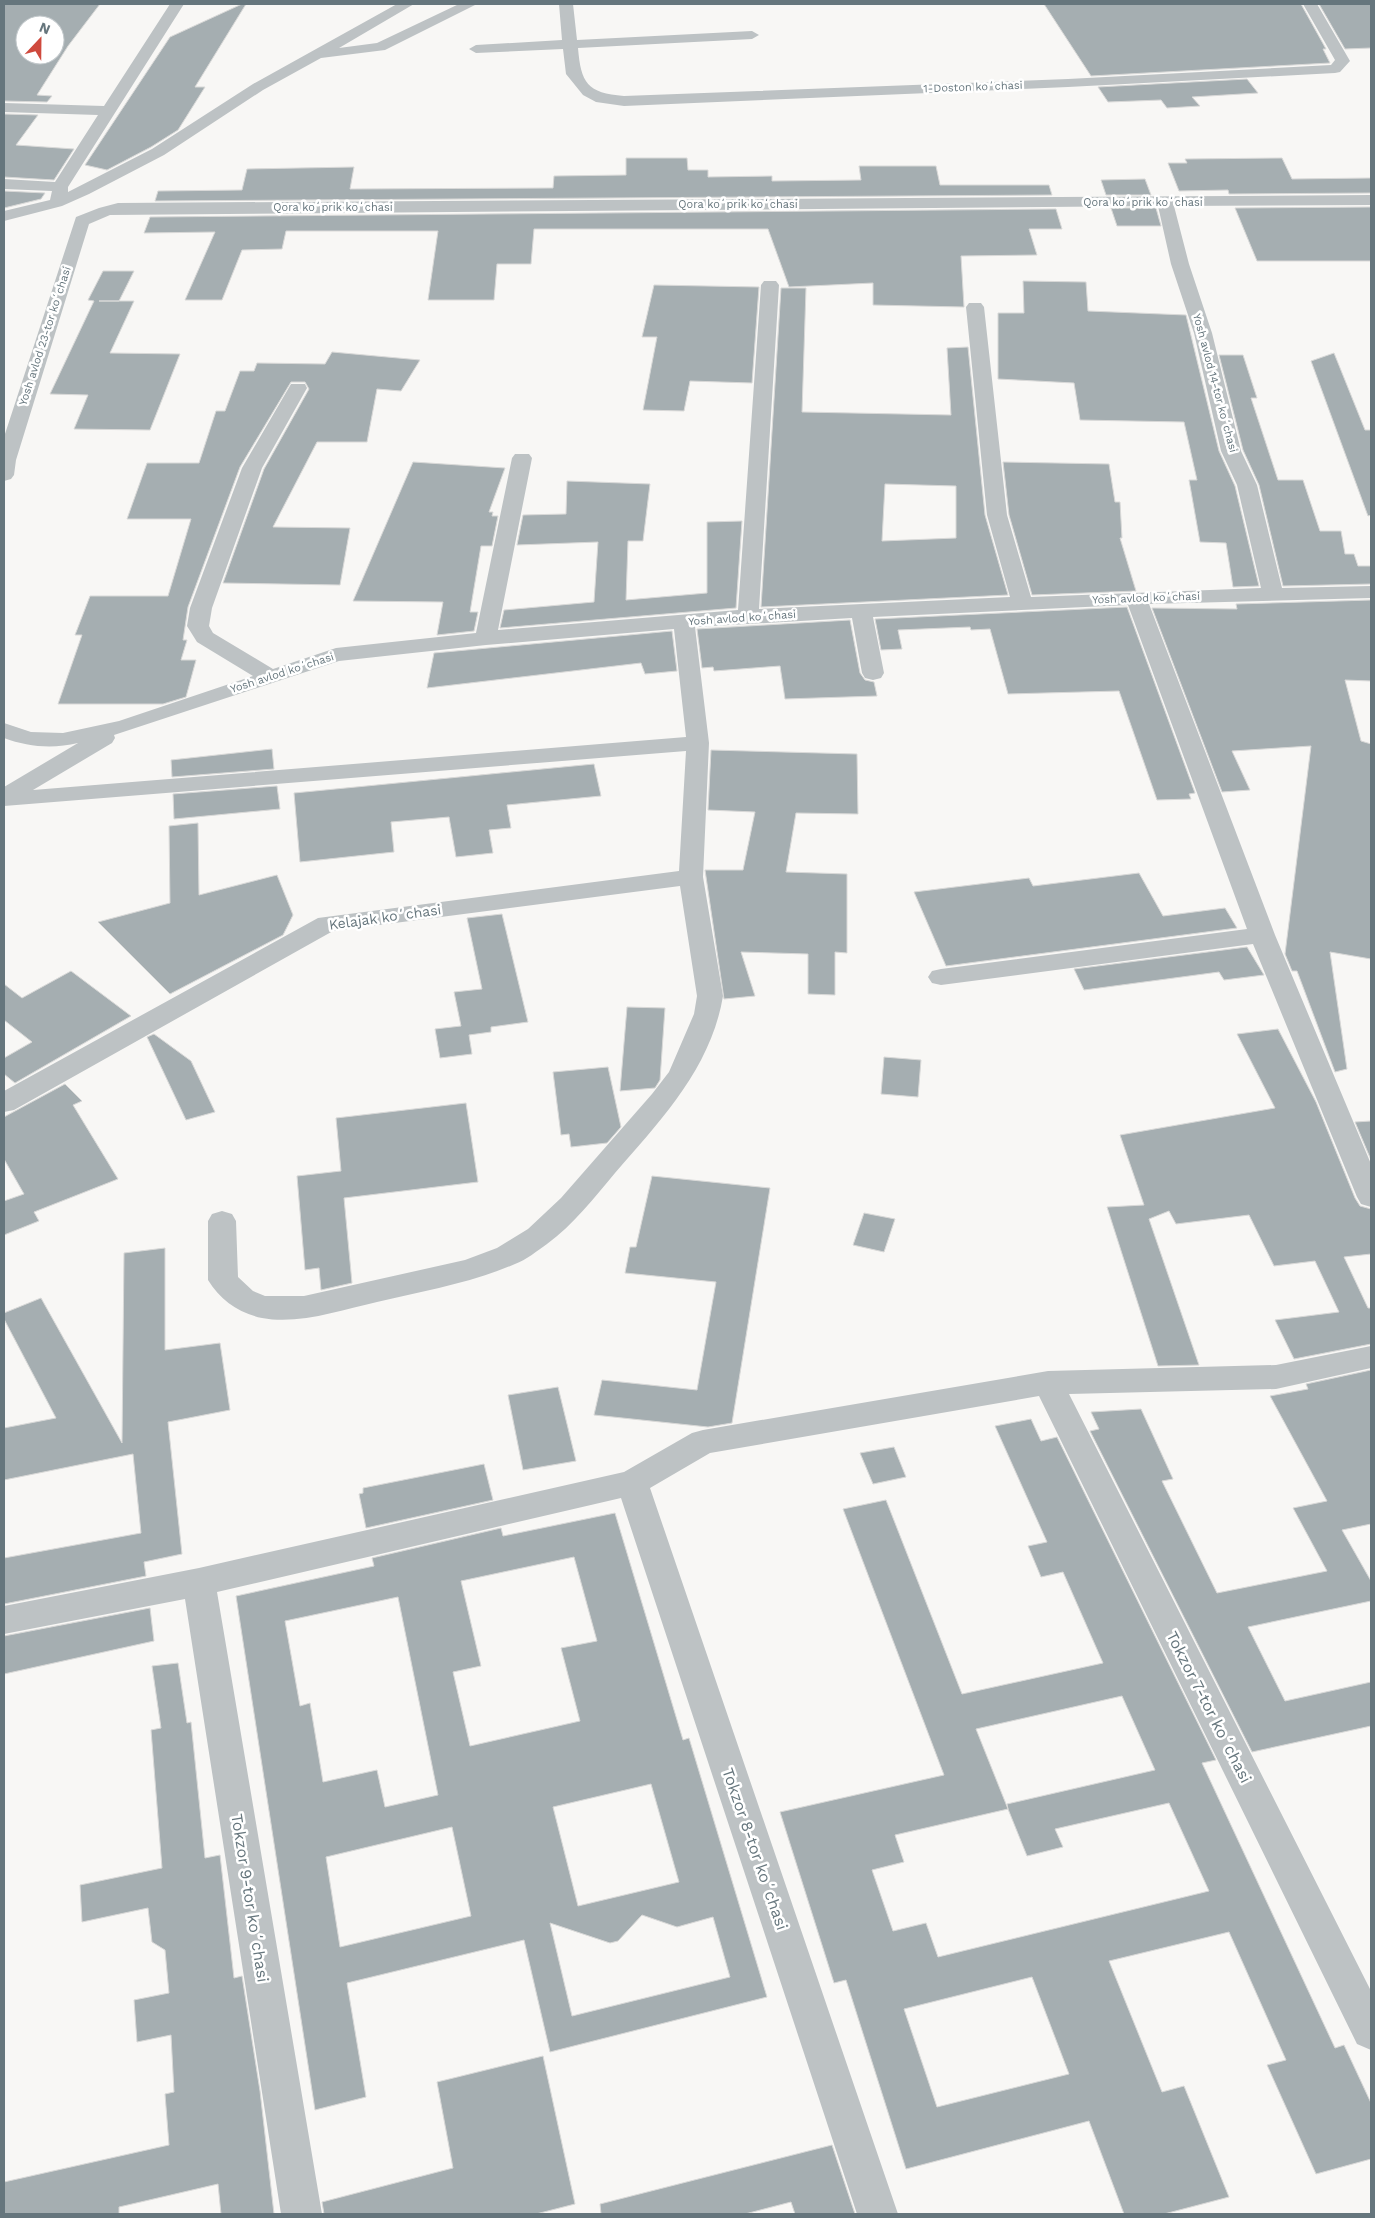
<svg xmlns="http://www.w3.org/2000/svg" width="1375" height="2218" font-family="'Work Sans',sans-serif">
<rect width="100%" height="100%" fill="#f8f7f5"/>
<g fill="#a5aeb1" stroke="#d9d9d8" fill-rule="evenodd">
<path d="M 4,4 L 100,4 L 68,46 L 37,95 L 52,96 L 47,102 L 4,101 ZM 25,25 L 55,25 L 55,55 L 25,55 Z"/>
<path d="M 242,4 L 246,4 L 195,87 L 205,87 L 178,130 L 151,147 L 107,170 L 85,165 L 170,37 Z"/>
<path d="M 1044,4 L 1301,4 L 1326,49 L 1323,49 L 1330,63 L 1091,76 Z"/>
<path d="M 1319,4 L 1371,4 L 1371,48 L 1345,49 Z"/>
<path d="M 1247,79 L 1258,93 L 1192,97 L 1200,106 L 1167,108 L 1161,100 L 1108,102 L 1098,87 Z"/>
<path d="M 4,114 L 38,115 L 16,145 L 74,149 L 54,180 L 4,177 Z"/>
<path d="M 626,158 L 687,158 L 688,170 L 708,170 L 708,177 L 772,176 L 772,181 L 861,180 L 859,166 L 936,166 L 940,185 L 1049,185 L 1052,195 L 155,201 L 158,191 L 242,190 L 247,169 L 354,167 L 350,189 L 553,188 L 554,176 L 626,175 Z"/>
<path d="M 1282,158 L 1292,179 L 1371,178 L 1371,193 L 1229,194 L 1228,190 L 1179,191 L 1168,163 L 1187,163 L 1185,159 Z"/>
<path d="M 1145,179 L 1151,195 L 1106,195 L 1101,180 Z"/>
<path d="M 4,191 L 45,193 L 41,199 L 4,208 Z"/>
<path d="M 1371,207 L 1371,261 L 1257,261 L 1235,208 Z"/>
<path d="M 1111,208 L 1156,208 L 1161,226 L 1117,226 Z"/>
<path d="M 1056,209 L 1062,229 L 1029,229 L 1037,255 L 961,256 L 964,307 L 873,305 L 873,283 L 789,287 L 768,229 L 534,229 L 531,264 L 497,264 L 494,300 L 428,300 L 438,231 L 286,231 L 282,249 L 242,250 L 222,300 L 185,300 L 215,232 L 144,233 L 150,217 Z"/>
<path d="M 103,271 L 134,271 L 119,301 L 99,301 L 134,301 L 110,353 L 180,354 L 150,430 L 74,429 L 88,395 L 50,394 L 94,301 L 88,300 Z"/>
<path d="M 1023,281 L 1086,282 L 1088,311 L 1186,315 L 1219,451 L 1235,486 L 1259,586 L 1233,587 L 1226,543 L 1200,542 L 1189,480 L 1197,480 L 1184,422 L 1080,420 L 1074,383 L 998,379 L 998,313 L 1024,313 Z"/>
<path d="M 654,285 L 759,287 L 752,383 L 690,381 L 684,411 L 643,410 L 657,337 L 642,337 Z"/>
<path d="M 781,288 L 806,288 L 802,412 L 951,415 L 947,348 L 968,347 L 985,515 L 1008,595 L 761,607 ZM 885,484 L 956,486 L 956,538 L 882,541 Z"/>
<path d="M 332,352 L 420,360 L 401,391 L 377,389 L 367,442 L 317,442 L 273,527 L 350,528 L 340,585 L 223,583 L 264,469 L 309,389 L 305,382 L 291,382 L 240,467 L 188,607 L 183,640 L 187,640 L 181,660 L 196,660 L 186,697 L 163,704 L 58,704 L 82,635 L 75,635 L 90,596 L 168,596 L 191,519 L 127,519 L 147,463 L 199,463 L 216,411 L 225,411 L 240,371 L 254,371 L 257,363 L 325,364 Z"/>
<path d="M 1334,353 L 1365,430 L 1371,430 L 1371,515 L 1368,516 L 1311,361 Z"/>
<path d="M 1219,355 L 1243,355 L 1257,398 L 1251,398 L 1278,480 L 1303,480 L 1320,531 L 1341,531 L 1345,554 L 1354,554 L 1358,566 L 1371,566 L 1371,584 L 1283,586 L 1259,485 L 1243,450 Z"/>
<path d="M 413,462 L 505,468 L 489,512 L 493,512 L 492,516 L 498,516 L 492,546 L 481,546 L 470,612 L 478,612 L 474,631 L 437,635 L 443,602 L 353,601 Z"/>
<path d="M 1003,462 L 1109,464 L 1115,502 L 1120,502 L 1122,538 L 1120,538 L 1136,591 L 1032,595 L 1009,515 Z"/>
<path d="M 567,481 L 650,484 L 643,541 L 628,541 L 626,600 L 707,593 L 707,522 L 742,521 L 736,608 L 500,628 L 504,610 L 594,602 L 598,542 L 517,545 L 523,515 L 566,514 Z"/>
<path d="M 1371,600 L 1371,681 L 1345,680 L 1361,741 L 1371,744 L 1371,959 L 1330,952 L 1347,1069 L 1335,1072 L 1297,971 L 1292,971 L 1285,954 L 1311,746 L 1232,751 L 1250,790 L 1222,792 L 1152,608 L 1237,609 L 1236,604 Z"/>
<path d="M 1127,607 L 1195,793 L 1189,794 L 1191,799 L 1157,800 L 1119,691 L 1008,694 L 990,629 L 971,630 L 970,627 L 898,630 L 902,649 L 881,650 L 875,619 Z"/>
<path d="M 850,620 L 860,673 L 865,680 L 874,682 L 877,696 L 785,699 L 780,666 L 714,671 L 713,667 L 702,668 L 697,629 Z"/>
<path d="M 672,631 L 677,671 L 645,674 L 641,663 L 427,688 L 434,653 Z"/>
<path d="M 272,749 L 274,769 L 172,777 L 171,760 Z"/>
<path d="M 711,750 L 857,754 L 858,814 L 796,813 L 786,872 L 847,874 L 847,953 L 835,952 L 835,995 L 808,994 L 808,954 L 741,952 L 755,996 L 724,999 L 705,870 L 743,870 L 755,812 L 708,810 Z"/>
<path d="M 594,764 L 601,796 L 507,805 L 511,828 L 489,830 L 493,853 L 456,857 L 449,817 L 391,822 L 394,852 L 300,862 L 294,793 Z"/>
<path d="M 277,786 L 280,809 L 174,819 L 173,794 Z"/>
<path d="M 198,823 L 199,895 L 277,875 L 293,915 L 283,935 L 170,994 L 98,922 L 170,903 L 169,826 Z"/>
<path d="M 1139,873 L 1163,916 L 1225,908 L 1237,928 L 946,966 L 914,892 L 1029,878 L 1033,886 Z"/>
<path d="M 502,914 L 528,1022 L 491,1027 L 491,1032 L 469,1035 L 472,1054 L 440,1058 L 435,1029 L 461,1026 L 454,992 L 482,989 L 467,918 Z"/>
<path d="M 1247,947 L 1264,975 L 1224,980 L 1219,972 L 1084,990 L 1074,969 Z"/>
<path d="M 71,971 L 131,1016 L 15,1083 L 4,1074 L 4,1058 L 32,1042 L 4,1020 L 4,984 L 22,998 Z"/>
<path d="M 627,1007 L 665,1008 L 660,1080 L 655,1088 L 620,1091 Z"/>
<path d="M 1278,1029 L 1316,1102 L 1355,1198 L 1360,1206 L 1371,1209 L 1371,1254 L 1344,1257 L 1368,1308 L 1371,1308 L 1371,1344 L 1294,1359 L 1275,1320 L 1339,1312 L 1315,1261 L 1274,1266 L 1249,1215 L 1176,1224 L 1169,1211 L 1149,1219 L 1199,1365 L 1158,1366 L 1107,1207 L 1144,1205 L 1120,1135 L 1275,1108 L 1237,1034 Z"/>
<path d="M 154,1034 L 191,1061 L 215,1112 L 186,1120 L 147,1037 Z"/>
<path d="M 884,1057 L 921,1060 L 918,1097 L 881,1094 Z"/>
<path d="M 608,1067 L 621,1127 L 607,1143 L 571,1147 L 569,1134 L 561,1135 L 553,1072 Z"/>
<path d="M 65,1084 L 82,1101 L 73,1105 L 118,1179 L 34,1212 L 39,1221 L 4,1235 L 4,1201 L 24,1194 L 4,1159 L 4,1117 Z"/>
<path d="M 466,1103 L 478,1182 L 344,1198 L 352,1283 L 321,1290 L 319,1268 L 305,1270 L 297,1176 L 341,1171 L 336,1118 Z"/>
<path d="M 1371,1121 L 1371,1160 L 1355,1122 Z"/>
<path d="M 652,1176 L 770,1188 L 732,1423 L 708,1427 L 594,1415 L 602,1380 L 697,1390 L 716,1282 L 625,1273 L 630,1247 L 636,1247 Z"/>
<path d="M 864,1213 L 895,1219 L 884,1252 L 853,1245 Z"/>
<path d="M 165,1248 L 165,1350 L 220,1343 L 230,1410 L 168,1422 L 182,1554 L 144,1562 L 146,1576 L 4,1604 L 4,1558 L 141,1533 L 133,1454 L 4,1480 L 4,1428 L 56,1418 L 4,1319 L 4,1313 L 41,1298 L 122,1443 L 124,1253 Z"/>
<path d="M 1371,1370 L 1371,1524 L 1342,1530 L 1371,1581 L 1371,1601 L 1248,1627 L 1285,1701 L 1371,1682 L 1371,1726 L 1252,1752 L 1090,1431 L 1099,1429 L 1091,1412 L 1141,1409 L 1173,1479 L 1162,1481 L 1217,1593 L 1327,1571 L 1293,1508 L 1327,1501 L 1270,1396 L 1308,1389 L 1306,1384 Z"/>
<path d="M 558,1387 L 576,1461 L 523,1470 L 508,1395 Z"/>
<path d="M 1031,1419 L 1041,1441 L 1057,1437 L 1216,1760 L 1202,1763 L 1335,2048 L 1344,2045 L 1371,2103 L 1371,2159 L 1316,2174 L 1267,2065 L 1286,2060 L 1229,1932 L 1109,1961 L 1162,2092 L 1184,2086 L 1229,2197 L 1164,2214 L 1124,2214 L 1089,2121 L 906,2169 L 846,1980 L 834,1983 L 780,1812 L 944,1775 L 843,1509 L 886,1500 L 962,1694 L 1103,1663 L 1063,1572 L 1041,1577 L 1028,1546 L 1047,1542 L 995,1426 ZM 1122,1696 L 1155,1770 L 1007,1804 L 1008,1809 L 976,1729 ZM 1169,1803 L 1209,1891 L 938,1957 L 926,1923 L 893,1931 L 872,1870 L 904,1862 L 895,1835 L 1008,1809 L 1027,1856 L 1063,1847 L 1055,1829 ZM 1032,1977 L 1069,2074 L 937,2107 L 904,2009 Z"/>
<path d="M 894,1447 L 906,1477 L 873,1484 L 860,1453 Z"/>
<path d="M 484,1464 L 493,1500 L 366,1528 L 359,1494 L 363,1493 L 363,1488 Z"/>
<path d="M 615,1513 L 683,1740 L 689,1738 L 767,1997 L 550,2052 L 524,1940 L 347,1983 L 366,2097 L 315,2110 L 236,1596 L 374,1566 L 372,1558 L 501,1528 L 503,1536 ZM 574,1557 L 597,1641 L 561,1648 L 580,1721 L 470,1746 L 453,1672 L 481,1666 L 461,1581 ZM 398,1597 L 438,1795 L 385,1807 L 377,1770 L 323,1782 L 310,1703 L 300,1706 L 285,1621 ZM 651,1784 L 679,1882 L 578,1906 L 553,1807 ZM 452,1827 L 471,1916 L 340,1947 L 326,1857 ZM 642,1915 L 677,1927 L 713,1917 L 730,1977 L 572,2016 L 550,1923 L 610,1943 L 618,1941 Z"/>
<path d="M 150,1608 L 154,1641 L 4,1674 L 4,1636 Z"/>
<path d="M 178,1663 L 187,1723 L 191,1722 L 205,1858 L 220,1855 L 234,1978 L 242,1976 L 260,2091 L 274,2214 L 221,2214 L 218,2184 L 119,2207 L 119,2214 L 4,2214 L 4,2182 L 169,2145 L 165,2094 L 174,2092 L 171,2035 L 137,2042 L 134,2000 L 169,1993 L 165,1950 L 152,1942 L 148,1908 L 82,1922 L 80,1885 L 162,1868 L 151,1730 L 161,1728 L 152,1666 Z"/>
<path d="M 543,2056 L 575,2204 L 536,2214 L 324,2214 L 322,2202 L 453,2168 L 437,2082 Z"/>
<path d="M 832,2145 L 855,2214 L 795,2214 L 791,2202 L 745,2214 L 601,2214 L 600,2204 Z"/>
</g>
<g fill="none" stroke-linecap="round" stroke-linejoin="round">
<g fill="#bdc2c4" fill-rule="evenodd">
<path d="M 170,4 L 184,4 L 68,187 L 68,192 L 152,149 L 253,84 L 397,4 L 414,4 L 339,48 L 377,43 L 459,4 L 477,4 L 385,50 L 321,58 L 263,90 L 164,155 L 89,194 L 62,206 L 4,221 L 4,211 L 50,200 L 52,191 L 4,189 L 4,179 L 55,182 L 98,115 L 4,112 L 4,103 L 104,106 Z"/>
<path d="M 559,4 L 573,4 L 577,40 L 752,31 L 759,35 L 752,39 L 578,48 C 581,83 587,93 624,96 L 1068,79 L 1331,65 L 1335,60 L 1303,4 L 1317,4 L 1350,61 L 1340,72 L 1335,73 L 1068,87 L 624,106 L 596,102 L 583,95 L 566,74 L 563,49 L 476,53 L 469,49 L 476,45 L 562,40 Z"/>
<path d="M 1371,195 L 1371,205 L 1174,206 L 1189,264 L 1212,333 L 1241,451 L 1257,485 L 1282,588 L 1371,586 L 1371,598 L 1149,604 L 1275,935 L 1371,1164 L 1371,1207 L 1361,1204 L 1357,1197 L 1253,944 L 941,985 L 932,983 L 928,977 L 932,971 L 941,969 L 1247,929 L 1128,605 L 873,617 L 884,673 L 881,678 L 873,680 L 865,678 L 862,673 L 852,618 L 695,627 L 709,743 L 703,877 L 723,996 C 711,1068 661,1120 615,1173 C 594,1198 573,1225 547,1244 C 537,1251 526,1260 515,1264 C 471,1283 423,1291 377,1302 C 341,1310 299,1325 262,1318 C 239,1313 220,1300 208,1280 L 208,1221 L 212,1214 L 222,1211 L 232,1214 L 236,1221 L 238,1277 L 253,1291 L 265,1296 L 304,1296 L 465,1260 L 497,1248 L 528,1229 L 561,1198 L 652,1094 L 669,1072 L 694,1014 L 697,996 L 680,886 L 333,931 L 14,1110 L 4,1112 L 4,1091 L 318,918 L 679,871 L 686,751 L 4,806 L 4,787 L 78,743 C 53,749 28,747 4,738 L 4,723 L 31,732 L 63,733 L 119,721 L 253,676 L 197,642 L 187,626 L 190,608 L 242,468 L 291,384 L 305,384 L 307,388 L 262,468 L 212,608 L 209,626 L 213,633 L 273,669 L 336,648 L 476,633 L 512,458 L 515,454 L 529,454 L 532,458 L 498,630 L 738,610 L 761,285 L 764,281 L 776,281 L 779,285 L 759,609 L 1010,597 L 987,515 L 966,307 L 969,303 L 981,303 L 984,307 L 1007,515 L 1031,597 L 1261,588 L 1237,485 L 1221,451 L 1194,333 L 1171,264 L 1158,206 L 110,215 L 89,224 L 16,460 L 14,475 L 11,479 L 4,481 L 4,437 L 76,217 L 99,208 L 118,203 ZM 674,629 L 686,737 L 33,790 L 112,743 L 115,738 L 114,735 L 339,661 L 486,645 Z"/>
<path d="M 1371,1346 L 1371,1368 L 1276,1389 L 1069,1394 L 1371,1991 L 1371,2050 L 1357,2044 L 1039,1396 L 710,1453 L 650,1488 L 898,2214 L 857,2214 L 621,1498 L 217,1592 L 322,2214 L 281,2214 L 185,1599 L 4,1634 L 4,1606 L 199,1568 L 624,1472 L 692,1433 L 703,1430 L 1048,1371 L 1276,1365 Z"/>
</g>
</g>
<g text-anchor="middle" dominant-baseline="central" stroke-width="5" stroke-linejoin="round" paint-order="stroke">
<g font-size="11" fill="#66767d" stroke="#fff">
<text transform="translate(973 87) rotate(-2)">1-Doston koʻchasi</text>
<text x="1143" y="202">Qora koʻprik koʻchasi</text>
<text x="738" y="204">Qora koʻprik koʻchasi</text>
<text x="333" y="207">Qora koʻprik koʻchasi</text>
<text transform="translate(45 336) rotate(-72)">Yosh avlod 23-tor koʻchasi</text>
<text transform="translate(1215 383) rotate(75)">Yosh avlod 14-tor koʻchasi</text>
<text transform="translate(1146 598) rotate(-2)">Yosh avlod koʻchasi</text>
<text transform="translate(742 618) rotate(-4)">Yosh avlod koʻchasi</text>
<text transform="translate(282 673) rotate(-18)">Yosh avlod koʻchasi</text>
</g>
<g font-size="14" fill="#66767d" stroke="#fff">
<text transform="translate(385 917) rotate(-8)">Kelajak koʻchasi</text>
</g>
<g font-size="16" fill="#66767d" stroke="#fff">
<text transform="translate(1209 1707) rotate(63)">Tokzor 7-tor koʻchasi</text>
<text transform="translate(755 1849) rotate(71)">Tokzor 8-tor koʻchasi</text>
<text transform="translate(250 1898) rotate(81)">Tokzor 9-tor koʻchasi</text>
</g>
</g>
<rect width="1375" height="2218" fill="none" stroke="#66767d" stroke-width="10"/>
<g transform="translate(40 40) rotate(22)"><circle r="24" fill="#ffffff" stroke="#c2c8cb"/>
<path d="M0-4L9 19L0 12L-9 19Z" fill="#cf493d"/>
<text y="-8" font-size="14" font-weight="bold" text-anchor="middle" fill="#66767d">N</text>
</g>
</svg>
